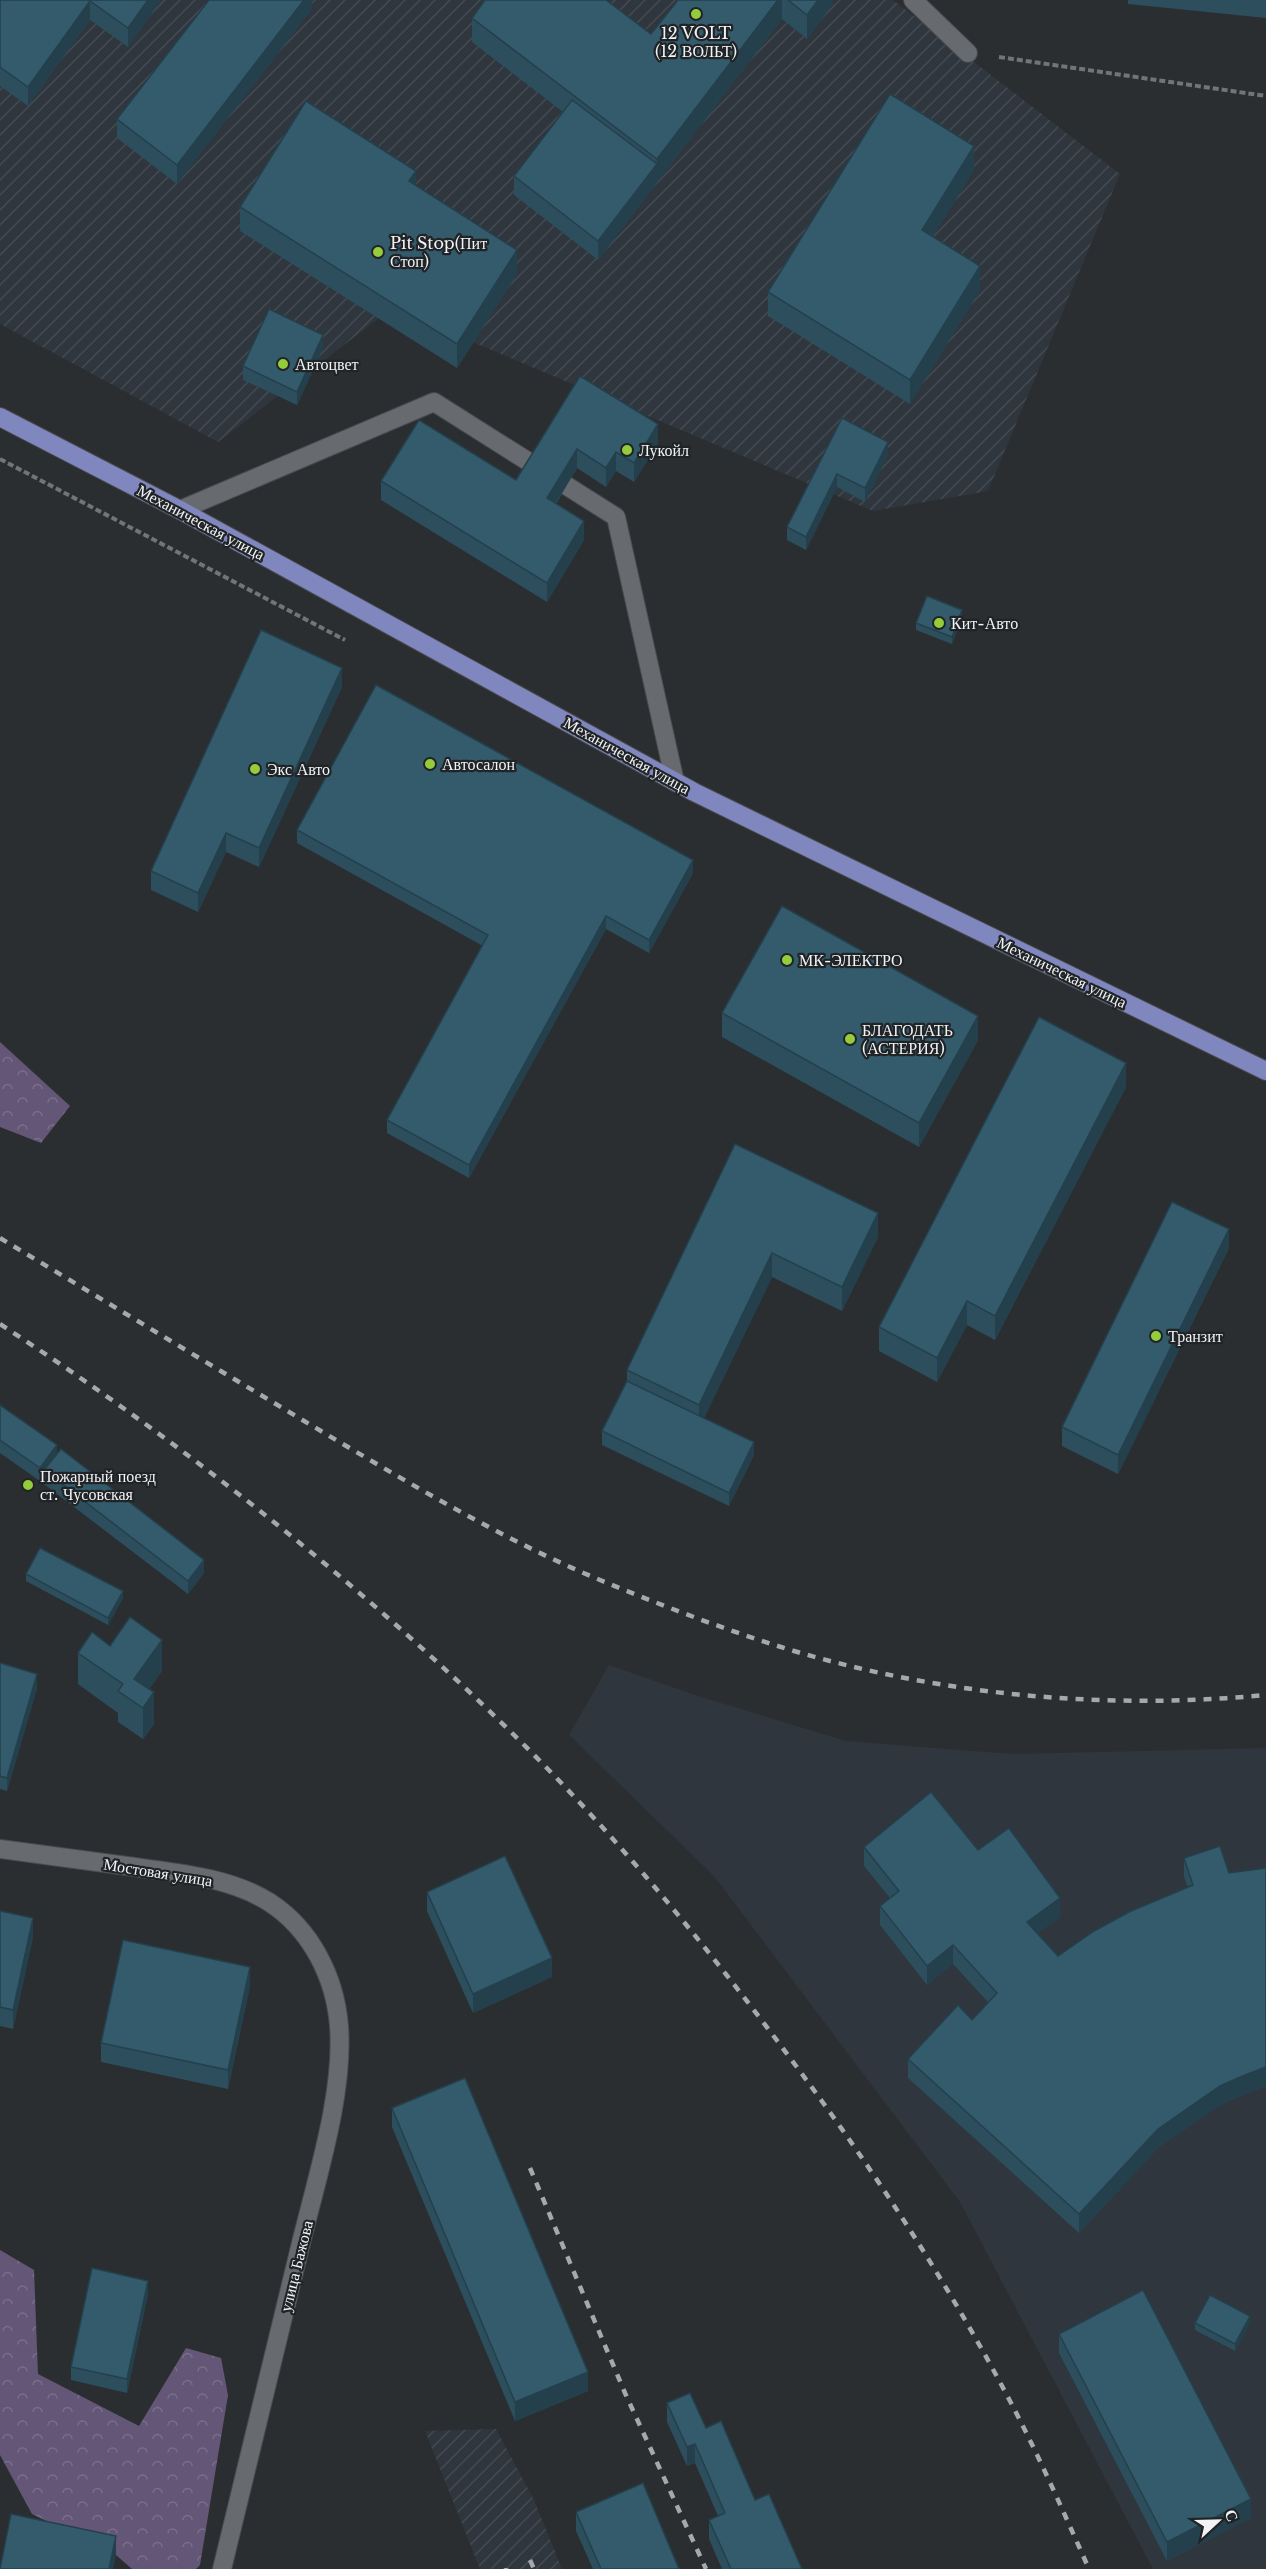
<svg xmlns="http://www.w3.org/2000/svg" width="1266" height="2569" font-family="'Libre Baskerville',serif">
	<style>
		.built { fill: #2f363e }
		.industrial { fill: url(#industrial-furrows) }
		.forest { fill: url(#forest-crowns) }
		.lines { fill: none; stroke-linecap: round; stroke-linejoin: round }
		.minor-casing { stroke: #494b4e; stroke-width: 20 }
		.major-casing { stroke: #494b4e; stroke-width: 20 }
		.path { stroke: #727578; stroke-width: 4; stroke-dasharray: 6 3; stroke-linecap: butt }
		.minor { stroke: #676a6e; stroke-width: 18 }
		.major { stroke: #8087be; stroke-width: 18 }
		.rail { stroke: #a6a8ab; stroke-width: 4.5; stroke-dasharray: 8 8; stroke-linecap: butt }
		.wall { fill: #2c4e5d }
		.shaded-wall { fill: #24404c }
		.building { fill: #335b6c; stroke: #24404c; stroke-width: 1.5 }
		.poi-dot { fill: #94cc3b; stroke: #212427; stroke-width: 2 }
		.labels { text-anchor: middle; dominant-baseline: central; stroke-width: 4.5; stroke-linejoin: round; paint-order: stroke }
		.poi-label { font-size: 16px; fill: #f1f3f5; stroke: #212427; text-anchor: start }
		.street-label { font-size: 16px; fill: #f1f3f5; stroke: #212427 }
	</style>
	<defs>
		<pattern id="industrial-furrows" width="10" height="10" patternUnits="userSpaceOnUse" patternTransform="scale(1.5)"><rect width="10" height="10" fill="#2f363e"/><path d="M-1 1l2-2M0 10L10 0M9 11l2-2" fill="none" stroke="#434a51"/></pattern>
		<pattern id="forest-crowns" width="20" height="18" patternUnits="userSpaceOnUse" patternTransform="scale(1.5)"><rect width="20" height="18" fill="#635676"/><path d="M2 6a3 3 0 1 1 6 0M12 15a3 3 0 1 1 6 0" fill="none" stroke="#7a6f8a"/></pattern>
	</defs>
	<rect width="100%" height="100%" fill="#2b2e31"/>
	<!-- built -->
	<path class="built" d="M609,1665L698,1696L846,1741L1012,1754L1266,1748V2569H1153L960,2202L714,1876L569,1735Z"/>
	<!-- industrial -->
	<g class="industrial">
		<path d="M0,0H893L1120,174L988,491L873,511L392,308L218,442L0,324Z"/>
		<path d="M496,2429L534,2500L562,2569H480L425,2431Z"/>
	</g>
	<!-- forest -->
	<g class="forest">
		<path d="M0,1042L70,1106L41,1143L0,1127Z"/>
		<path d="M0,2250L34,2270L38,2374L139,2426L186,2348L221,2358L228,2395L200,2565L196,2569H132L116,2555L32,2514L0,2455Z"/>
	</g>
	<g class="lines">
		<defs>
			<g id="minor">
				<path d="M913,0L968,53"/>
				<path d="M180,510L434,402L616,517L675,782"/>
				<path d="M0,1849C42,1855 85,1860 127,1866C175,1873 227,1876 269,1902C311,1929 335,1977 339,2026C344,2092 318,2174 302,2239C276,2349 249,2459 222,2569"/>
			</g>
			<path id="major" d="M0,417L180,510L694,792L1266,1071"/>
		</defs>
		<!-- minor casing -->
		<use href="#minor" class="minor-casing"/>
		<!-- major casing -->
		<use href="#major" class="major-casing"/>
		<!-- path -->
		<g class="path">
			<path d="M999,57L1266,96"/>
			<path d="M0,459L345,640"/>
		</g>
		<!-- minor -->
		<use href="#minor" class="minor"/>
		<!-- major -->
		<use href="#major" class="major"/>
		<!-- rail -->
		<g class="rail">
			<path d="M0,1238C108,1303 217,1369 326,1434C414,1486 504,1540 600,1580C663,1606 728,1631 794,1651C947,1696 1108,1710 1266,1695"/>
			<path d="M0,1324C184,1444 356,1580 513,1734C619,1838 714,1955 802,2074C879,2178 950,2287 1010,2401C1039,2456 1064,2513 1089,2569"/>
			<path d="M530,2168L625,2393L706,2569"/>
			<path d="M530,2560L534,2569"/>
			<path d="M506,2568V2569"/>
		</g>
	</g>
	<!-- wall -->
	<g class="wall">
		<path d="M0,0H161L128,47L90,20L28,106L0,86Z"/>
		<path d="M312,0V9L177,184L117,138V119Z"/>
		<path d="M678,0H833V4L807,39L782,19L598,260L514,195V176L563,112L472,42V18L651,34Z"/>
		<path d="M1128,0H1266V18L1128,4Z"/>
		<path d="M974,170L933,236L980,290L910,404L768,316V292Z"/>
		<path d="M240,207L517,274L457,368L240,231Z"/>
		<path d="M323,348L297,405L243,380V366Z"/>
		<path d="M580,376L658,443L634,482L616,471L606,487L577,468L556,504L584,540L547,602L381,500V481L516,480Z"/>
		<path d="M842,418L888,455L865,502L837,487L806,550L787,540V527Z"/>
		<path d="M962,616L952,644L916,630V623Z"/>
		<path d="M342,687L259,867L226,852L198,912L151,890V871Z"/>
		<path d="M297,830L693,873L649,953L606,929L469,1178L387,1133V1120L483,946L297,843Z"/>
		<path d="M722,1013L978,1040L919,1147L722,1037Z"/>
		<path d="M1126,1087L995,1340L967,1325L937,1382L879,1351V1327Z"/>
		<path d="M735,1144L878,1237L842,1311L772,1277L704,1418L754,1455L729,1506L602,1445V1431L627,1381V1370Z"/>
		<path d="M1229,1248L1118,1474L1062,1446V1427Z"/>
		<path d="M0,1405L57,1454L204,1573L188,1594L44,1484V1476L40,1481L0,1453Z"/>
		<path d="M26,1574L123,1598L108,1625L26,1581Z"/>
		<path d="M110,1646L162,1671L149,1689L154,1724L143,1739L118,1722V1713L78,1684V1653Z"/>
		<path d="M0,1663L37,1688L7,1791L0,1789Z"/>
		<path d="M864,1847L978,1850L1060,1917L1038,1933L1058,1956L1188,1888L1184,1877V1858L1229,1873L1266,1868V2086L1245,2094L1220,2105L1158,2148L1079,2233L908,2078V2059L972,2020L988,2002L953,1964L927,1985L880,1925V1906L890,1898L864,1866Z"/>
		<path d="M427,1892L552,1977L473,2013L427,1911Z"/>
		<path d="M0,1911L33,1937L13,2029L0,2026Z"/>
		<path d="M250,1986L228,2089L101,2062V2043Z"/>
		<path d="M392,2108L588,2391L515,2421L392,2127Z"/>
		<path d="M148,2294L127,2393L71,2380V2367Z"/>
		<path d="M1195,2323H1250L1235,2351L1195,2330Z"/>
		<path d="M1059,2334L1251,2518L1167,2561L1059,2353Z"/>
		<path d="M667,2403L706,2428L802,2569H722L709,2539V2520L718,2516L695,2463L687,2466L667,2422Z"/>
		<path d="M576,2512L679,2569H593L576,2531Z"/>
	</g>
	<!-- shaded-wall -->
	<g class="shaded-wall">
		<path d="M148,0H161L128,47V28Z"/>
		<path d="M304,0H312V9L177,184V165Z"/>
		<path d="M778,0H782V19L598,260V241L657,164V159Z"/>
		<path d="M818,0H833V4L807,39V15Z"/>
		<path d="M90,1V20L28,106V87Z"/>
		<path d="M974,146V170L922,254V230Z"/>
		<path d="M416,171V195L409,181Z"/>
		<path d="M517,250V274L457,368V344Z"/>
		<path d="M980,266V290L910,404V380Z"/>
		<path d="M323,335V348L297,405V392Z"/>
		<path d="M658,424V443L634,482V463Z"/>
		<path d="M888,442V455L865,502V488Z"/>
		<path d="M577,449V468L547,517V498Z"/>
		<path d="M616,452V471L606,487V468Z"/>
		<path d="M837,474V487L806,550V537Z"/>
		<path d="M584,521V540L547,602V583Z"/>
		<path d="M962,610V616L952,644V637Z"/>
		<path d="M342,668V687L259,867V848Z"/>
		<path d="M226,833V852L198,912V893Z"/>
		<path d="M693,860V873L649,953V940Z"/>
		<path d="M606,916V929L469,1178V1165Z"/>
		<path d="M978,1016V1040L919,1147V1123Z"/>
		<path d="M1126,1063V1087L995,1340V1316Z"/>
		<path d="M878,1213V1237L842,1311V1287Z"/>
		<path d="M1229,1229V1248L1118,1474V1455Z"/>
		<path d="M772,1253V1277L699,1429V1405Z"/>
		<path d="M967,1301V1325L937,1382V1358Z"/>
		<path d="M754,1442V1455L729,1506V1493Z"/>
		<path d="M57,1445V1458L44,1470V1476L40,1481V1468Z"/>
		<path d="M204,1560V1573L188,1594V1581Z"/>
		<path d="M123,1591V1598L108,1625V1618Z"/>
		<path d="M162,1640V1671L138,1705L134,1679Z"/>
		<path d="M37,1674V1688L7,1791V1778Z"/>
		<path d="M154,1692V1724L143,1739V1708Z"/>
		<path d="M1060,1898V1917L1027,1941V1922Z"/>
		<path d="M33,1918V1937L13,2029V2010Z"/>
		<path d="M953,1945V1964L927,1985V1966Z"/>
		<path d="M552,1958V1977L473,2013V1994Z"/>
		<path d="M250,1967V1986L228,2089V2070Z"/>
		<path d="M1266,2067V2086L1245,2094L1220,2105L1158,2148L1079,2233V2214L1158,2129L1220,2086L1245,2075Z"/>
		<path d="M148,2281V2294L127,2393V2379Z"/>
		<path d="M1250,2316V2323L1235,2351V2344Z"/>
		<path d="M588,2372V2391L515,2421V2402Z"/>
		<path d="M695,2444V2463L687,2466V2447Z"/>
		<path d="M1251,2499V2518L1167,2561V2542Z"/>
		<path d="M116,2536V2555L113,2569H109Z"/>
	</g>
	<!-- building -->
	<g class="building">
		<path d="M0,0H148L128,28L90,1L28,87L0,67Z"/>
		<path d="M209,0H304L177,165L117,119Z"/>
		<path d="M485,0H606L651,34L678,0H778L657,159L472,18Z"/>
		<path d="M788,0H818L807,15Z"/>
		<path d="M890,94L974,146L922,230L980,266L910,380L768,292Z"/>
		<path d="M572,100L657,164L598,241L514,176Z"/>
		<path d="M306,101L416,171L409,181L517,250L457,344L240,207Z"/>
		<path d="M269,309L323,335L297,392L243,366Z"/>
		<path d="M580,376L658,424L634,463L616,452L606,468L577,449L547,498L584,521L547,583L381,481L419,420L516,480Z"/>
		<path d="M842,418L888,442L865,488L837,474L806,537L787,527Z"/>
		<path d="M927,596L962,610L952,637L916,623Z"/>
		<path d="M261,630L342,668L259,848L226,833L198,893L151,871Z"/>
		<path d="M376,685L693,860L649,940L606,916L469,1165L387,1120L488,935L297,830Z"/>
		<path d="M782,906L978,1016L919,1123L722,1013Z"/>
		<path d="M1039,1017L1126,1063L995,1316L967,1301L937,1358L879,1327Z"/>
		<path d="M735,1144L878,1213L842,1287L772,1253L699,1405L627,1370Z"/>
		<path d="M1172,1202L1229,1229L1118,1455L1062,1427Z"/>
		<path d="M627,1381L754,1442L729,1493L602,1431Z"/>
		<path d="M0,1405L57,1445L40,1468L0,1440Z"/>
		<path d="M61,1449L204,1560L188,1581L44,1470Z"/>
		<path d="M40,1548L123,1591L108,1618L26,1574Z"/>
		<path d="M130,1617L162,1640L134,1679L154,1692L143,1708L118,1691L123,1684L78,1653L92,1632L110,1646Z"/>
		<path d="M0,1663L37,1674L7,1778L0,1776Z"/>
		<path d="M931,1792L978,1850L1009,1828L1060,1898L1027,1922L1058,1956L1094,1931L1131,1911L1193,1885L1184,1858L1220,1846L1229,1873L1266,1868V2067L1245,2075L1220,2086L1158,2129L1079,2214L908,2059L958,2005L972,2020L997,1993L953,1945L927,1966L880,1906L899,1891L864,1847Z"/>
		<path d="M505,1856L552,1958L473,1994L427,1892Z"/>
		<path d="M0,1911L33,1918L13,2010L0,2007Z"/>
		<path d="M123,1940L250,1967L228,2070L101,2043Z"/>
		<path d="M465,2078L588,2372L515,2402L392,2108Z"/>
		<path d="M92,2268L148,2281L127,2379L71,2367Z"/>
		<path d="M1143,2290L1251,2499L1167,2542L1059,2334Z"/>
		<path d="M1210,2295L1250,2316L1235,2344L1195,2323Z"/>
		<path d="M690,2393L706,2428L721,2421L755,2500L769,2494L802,2569H731L709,2520L725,2513L695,2444L687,2447L667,2403Z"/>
		<path d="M643,2483L679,2569H601L576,2512Z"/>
		<path d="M11,2514L116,2536L109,2569H0Z"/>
	</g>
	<!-- markers -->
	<g class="poi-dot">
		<circle cx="696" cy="14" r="6"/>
		<circle cx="378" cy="252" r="6"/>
		<circle cx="283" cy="364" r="6"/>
		<circle cx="627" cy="450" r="6"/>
		<circle cx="939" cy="623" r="6"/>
		<circle cx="430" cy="764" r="6"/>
		<circle cx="255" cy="769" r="6"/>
		<circle cx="787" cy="960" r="6"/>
		<circle cx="850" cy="1039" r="6"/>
		<circle cx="1156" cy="1336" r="6"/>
		<circle cx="28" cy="1485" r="6"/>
	</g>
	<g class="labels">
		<!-- poi labels -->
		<g class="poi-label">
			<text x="696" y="33" text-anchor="middle">12 VOLT<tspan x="696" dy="18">(12 ВОЛЬТ)</tspan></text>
			<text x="390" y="243">Pit Stop(Пит<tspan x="390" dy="18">Стоп)</tspan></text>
			<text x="295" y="364">Автоцвет</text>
			<text x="639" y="450">Лукойл</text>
			<text x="951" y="623">Кит-Авто</text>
			<text x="442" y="764">Автосалон</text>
			<text x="267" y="769">Экс Авто</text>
			<text x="799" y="960">МК-ЭЛЕКТРО</text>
			<text x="862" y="1030">БЛАГОДАТЬ<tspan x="862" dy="18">(АСТЕРИЯ)</tspan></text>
			<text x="1168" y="1336">Транзит</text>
			<text x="40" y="1476">Пожарный поезд<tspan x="40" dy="18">ст. Чусовская</tspan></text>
		</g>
		<!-- street labels -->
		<g class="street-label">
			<text transform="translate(201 522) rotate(28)">Механическая улица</text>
			<text transform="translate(627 755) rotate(29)">Механическая улица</text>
			<text transform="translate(1062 972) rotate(26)">Механическая улица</text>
			<text transform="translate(158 1872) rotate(9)">Мостовая улица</text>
			<text transform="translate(296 2266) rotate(-76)">улица Бажова</text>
		</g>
	</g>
	<!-- north arrow -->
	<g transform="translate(1218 2521) rotate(68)" stroke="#212427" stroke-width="4.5" paint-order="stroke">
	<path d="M0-4.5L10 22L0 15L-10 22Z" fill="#f1f3f5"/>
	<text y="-9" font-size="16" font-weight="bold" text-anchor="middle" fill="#f1f3f5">С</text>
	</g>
</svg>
